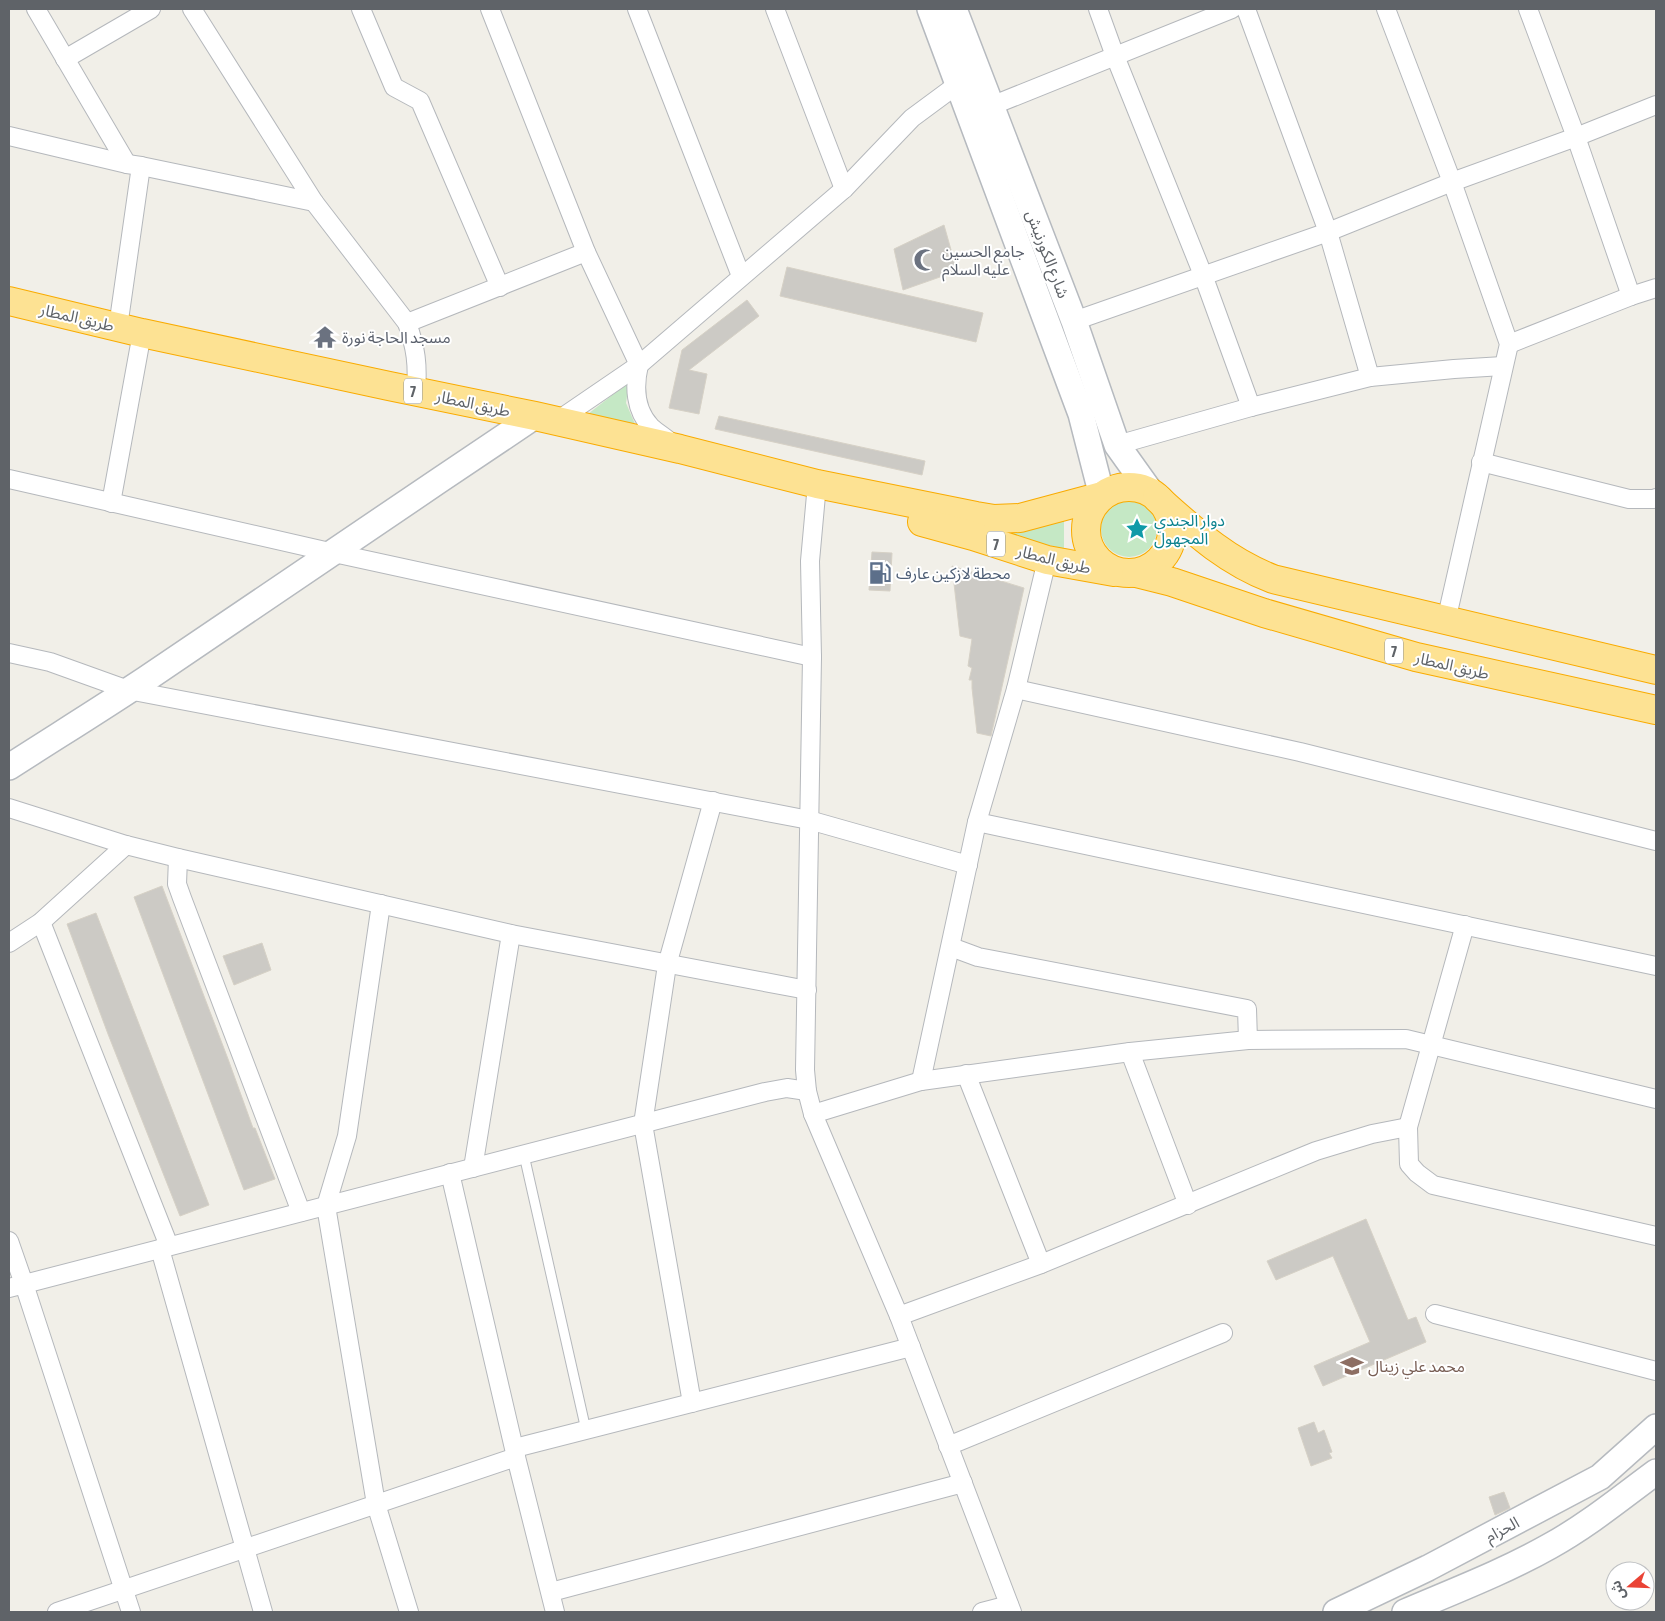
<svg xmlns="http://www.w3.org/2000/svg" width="1665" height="1621" font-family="'Asap Condensed','Noto Sans Arabic',sans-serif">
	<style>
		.green { fill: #c5e8c5 }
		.building { fill: #cccac5; stroke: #d6d1c6 }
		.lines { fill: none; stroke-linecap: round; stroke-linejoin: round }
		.lane-casing { stroke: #b5b8bc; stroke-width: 11 }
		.street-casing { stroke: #b5b8bc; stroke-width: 20 }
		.secondary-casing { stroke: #b6babf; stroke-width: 28 }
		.highway-casing { stroke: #f9ab00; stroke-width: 30 }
		.lane { stroke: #fff; stroke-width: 9 }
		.street { stroke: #fff; stroke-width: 18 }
		.secondary { stroke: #fff; stroke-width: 25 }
		.highway { stroke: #fde293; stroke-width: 28 }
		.labels { text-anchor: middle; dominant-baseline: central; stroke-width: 4; stroke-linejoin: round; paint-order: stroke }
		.shield { fill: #fff; stroke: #8f9295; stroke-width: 1 }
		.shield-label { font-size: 15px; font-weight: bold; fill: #5f6368 }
		.worship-label { font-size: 16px; fill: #5b616d; stroke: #fff; text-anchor: start }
		.street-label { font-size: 16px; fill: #5f6368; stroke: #fff }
		.culture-label { font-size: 16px; fill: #0d838f; stroke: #fff; text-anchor: start }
		.service-label { font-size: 16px; fill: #4e5e75; stroke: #fff; text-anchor: start }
		.education-label { font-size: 16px; fill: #785e54; stroke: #fff; text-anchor: start }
	</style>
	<rect width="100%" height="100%" fill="#f1efe8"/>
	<!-- green -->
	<g class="green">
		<path d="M629,382L626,403L635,424L588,414Z"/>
		<circle cx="1129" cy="529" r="28"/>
		<path d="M1064,520V549L996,532H1024Z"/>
	</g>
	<!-- building -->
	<g class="building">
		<path d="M944,225L957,271L903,290L894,249Z"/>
		<path d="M787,267L983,313L976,342L780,296Z"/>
		<path d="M747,300L759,316L689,370L707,374L699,414L669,408L682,350Z"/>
		<path d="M719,416L925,461L922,475L715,429Z"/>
		<path d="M872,552L892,553L890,591L869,590Z"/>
		<path d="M952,566L1024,588L991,736L977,733L972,688V680H969L972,668L968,666L972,639L960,636Z"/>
		<path d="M162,886L228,1059L253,1128H255L275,1179L244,1190L134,897Z"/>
		<path d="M96,913L209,1205L180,1216L108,1034L67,924Z"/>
		<path d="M262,943L271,970L234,985L223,956Z"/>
		<path d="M1366,1219L1408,1320L1416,1317L1426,1342L1323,1386L1314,1366L1370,1342L1333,1256L1276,1280L1267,1261Z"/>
		<path d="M1314,1422L1318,1433L1324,1430L1332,1452L1329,1453L1332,1458L1311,1466L1298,1428Z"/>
		<path d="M1504,1492L1510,1508L1495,1515L1489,1497Z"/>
	</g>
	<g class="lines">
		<defs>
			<path id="lane" d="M524,1155L586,1430"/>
			<g id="street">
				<path d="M36,9L127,164"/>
				<path d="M192,9L314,202L407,323C416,348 418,365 416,391"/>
				<path d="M361,9L394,87L420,101L500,287"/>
				<path d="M490,9L586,252L639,365C634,386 635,410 651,427C658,433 666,438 673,444"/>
				<path d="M637,9L741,276"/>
				<path d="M775,9L844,189"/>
				<path d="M1098,9L1115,56L1203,275L1251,407"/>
				<path d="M1246,9L1328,232L1370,377"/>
				<path d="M1386,9L1452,182L1509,344L1446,621"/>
				<path d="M1528,9L1576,137L1631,296"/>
				<path d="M65,59L151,9"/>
				<path d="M991,106L1232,9"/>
				<path d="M9,136L127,164L141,166L314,202"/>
				<path d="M1074,321L1328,232L1452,182L1576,137L1656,105"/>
				<path d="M407,323L586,252"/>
				<path d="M118,327L141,166"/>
				<path d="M1509,344L1631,296L1656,288"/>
				<path d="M557,421L639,365L844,189L912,118L958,84"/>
				<path d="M1117,445L1251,407L1370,377L1454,369L1503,366"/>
				<path d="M1481,462L1629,499H1654L1656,498"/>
				<path d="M9,479L334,553L812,657"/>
				<path d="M817,484L810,561L812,657L805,1070L807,1091L813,1114L899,1316L1012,1612"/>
				<path d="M111,503L142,333"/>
				<path d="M9,653L50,662L128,690L809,820L968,865"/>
				<path d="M1016,689L1300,752L1656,841"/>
				<path d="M9,808L126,845L178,858L511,934L807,990"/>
				<path d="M977,822L1656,966"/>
				<path d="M178,858L177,884L182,898L301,1212"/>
				<path d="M381,904L347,1136L326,1206L376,1504L409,1612"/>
				<path d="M41,922L169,1246"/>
				<path d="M1465,925L1408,1127L1409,1164L1417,1173L1433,1185L1656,1236"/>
				<path d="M9,943L41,922L126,845"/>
				<path d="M951,947L978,957L1247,1009L1248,1040"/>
				<path d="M1130,1052L1188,1205"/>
				<path d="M966,1074L1041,1264"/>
				<path d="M921,1081L977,822L1016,689L1047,560"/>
				<path d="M813,1114L921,1081L1130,1052L1248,1040L1406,1039L1656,1099"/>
				<path d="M473,1168L511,934"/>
				<path d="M450,1173L516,1457L555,1612"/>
				<path d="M9,1241L24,1284L131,1612"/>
				<path d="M160,1249L263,1612"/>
				<path d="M9,1288L765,1092L787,1088L807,1091"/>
				<path d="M1435,1314L1656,1371"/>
				<path d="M899,1316L1041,1264L1316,1151L1372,1134L1408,1127"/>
				<path d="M692,1403L643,1124L667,965L713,801"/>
				<path d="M948,1446L1223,1333"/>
				<path d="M515,1448L911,1347"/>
				<path d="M551,1592L963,1483"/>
				<path d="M57,1612L516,1457"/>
				<path d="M982,1612L1009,1605"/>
			</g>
			<g id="secondary">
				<path d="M930,9L1081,414L1102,496"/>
				<path d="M954,9L1074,321L1117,445L1152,494"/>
				<path d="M9,767C54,738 101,709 146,679C276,591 405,503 535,416"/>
				<path d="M1336,1612L1428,1568L1600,1477L1656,1427"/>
				<path d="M1405,1612C1454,1591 1504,1572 1550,1546C1588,1525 1622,1497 1656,1472"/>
			</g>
			<g id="highway">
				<path d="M9,301L142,333L389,386L535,416L680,449L817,484L976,516L994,519L1020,518L1102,496"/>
				<circle cx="1129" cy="530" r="43"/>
				<path d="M1157,498C1194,531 1226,561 1273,579L1656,670"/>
				<path d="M922,522L973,536L1047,560L1114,572"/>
				<path d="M1136,573L1172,582L1264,613L1416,657L1656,710"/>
			</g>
		</defs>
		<!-- lane casing -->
		<use href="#lane" class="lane-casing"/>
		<!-- street casing -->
		<use href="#street" class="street-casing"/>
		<!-- secondary casing -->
		<use href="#secondary" class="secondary-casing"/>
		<!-- highway casing -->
		<use href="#highway" class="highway-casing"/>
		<!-- lane -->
		<use href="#lane" class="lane"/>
		<!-- street -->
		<use href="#street" class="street"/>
		<!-- secondary -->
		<use href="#secondary" class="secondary"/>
		<!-- highway -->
		<use href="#highway" class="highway"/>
	</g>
	<!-- icons -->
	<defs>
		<symbol id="mosque-bare" viewBox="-9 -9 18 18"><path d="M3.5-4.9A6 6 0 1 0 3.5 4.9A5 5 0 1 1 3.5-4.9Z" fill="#6b7280" stroke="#fff" stroke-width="2.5" paint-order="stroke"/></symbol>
		<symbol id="temple-bare" viewBox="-9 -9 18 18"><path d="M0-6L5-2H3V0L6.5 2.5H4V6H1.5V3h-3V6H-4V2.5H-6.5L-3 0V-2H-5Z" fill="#6b7280" stroke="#fff" stroke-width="2.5" paint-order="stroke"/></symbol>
		<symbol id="sight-bare" viewBox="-9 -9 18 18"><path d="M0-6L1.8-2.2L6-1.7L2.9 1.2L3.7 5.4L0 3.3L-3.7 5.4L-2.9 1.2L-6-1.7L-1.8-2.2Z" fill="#0f9aa8" stroke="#fff" stroke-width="2.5" paint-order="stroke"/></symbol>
		<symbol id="fuel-bare" viewBox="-9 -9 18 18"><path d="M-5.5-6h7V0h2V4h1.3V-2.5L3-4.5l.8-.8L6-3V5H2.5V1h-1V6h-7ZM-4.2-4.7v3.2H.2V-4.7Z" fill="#5c6f8a" stroke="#fff" stroke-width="2.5" paint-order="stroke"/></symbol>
		<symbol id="school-bare" viewBox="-9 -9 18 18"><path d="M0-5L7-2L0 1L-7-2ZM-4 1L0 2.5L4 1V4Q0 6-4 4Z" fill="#8d6e63" stroke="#fff" stroke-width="2.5" paint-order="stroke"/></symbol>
	</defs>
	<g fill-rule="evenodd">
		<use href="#mosque-bare" x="909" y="244" width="32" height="32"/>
		<use href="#temple-bare" x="309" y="321" width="32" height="32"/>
		<use href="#sight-bare" x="1121" y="513" width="32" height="32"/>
		<use href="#fuel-bare" x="864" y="557" width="32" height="32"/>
		<use href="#school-bare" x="1336" y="1350" width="32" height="32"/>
	</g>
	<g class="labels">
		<!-- shield labels -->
		<g class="shield">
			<rect x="404" y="378.5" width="18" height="25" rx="4"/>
			<rect x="987" y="531.5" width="18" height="25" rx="4"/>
			<rect x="1385" y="638.5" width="18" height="25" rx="4"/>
		</g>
		<g class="shield-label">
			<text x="413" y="391">7</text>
			<text x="996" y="544">7</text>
			<text x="1394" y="651">7</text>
		</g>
		<!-- worship labels -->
		<g class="worship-label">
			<text x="942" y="251">جامع الحسين<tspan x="942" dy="18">عليه السلام</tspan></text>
			<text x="342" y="337">مسجد الحاجة نورة</text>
		</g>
		<!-- street labels -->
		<g class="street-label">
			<text transform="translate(1048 254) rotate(69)">شارع الكورنيش</text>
			<text transform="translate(77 317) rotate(13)">طريق المطار</text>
			<text transform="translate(473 403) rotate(12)">طريق المطار</text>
			<text transform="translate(1054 559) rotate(14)">طريق المطار</text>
			<text transform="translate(1452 665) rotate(13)">طريق المطار</text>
			<text transform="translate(1502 1529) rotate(-28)">الحزام</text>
		</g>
		<!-- culture labels -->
		<g class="culture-label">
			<text x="1154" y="520">دوار الجندي<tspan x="1154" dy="18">المجهول</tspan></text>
		</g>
		<!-- service labels -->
		<g class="service-label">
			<text x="896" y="573">محطة لازكين عارف</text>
		</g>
		<!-- education labels -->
		<g class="education-label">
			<text x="1368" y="1366">محمد علي زينال</text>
		</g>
	</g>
	<!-- border -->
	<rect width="1665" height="1621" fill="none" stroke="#5f6368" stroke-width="20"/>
	<!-- north arrow -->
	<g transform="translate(1630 1586) rotate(251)"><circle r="24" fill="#ffffff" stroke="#bfc1c3"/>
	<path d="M0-4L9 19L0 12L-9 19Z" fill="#ea4335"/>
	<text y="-8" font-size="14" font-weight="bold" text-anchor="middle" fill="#5f6368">ش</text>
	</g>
</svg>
